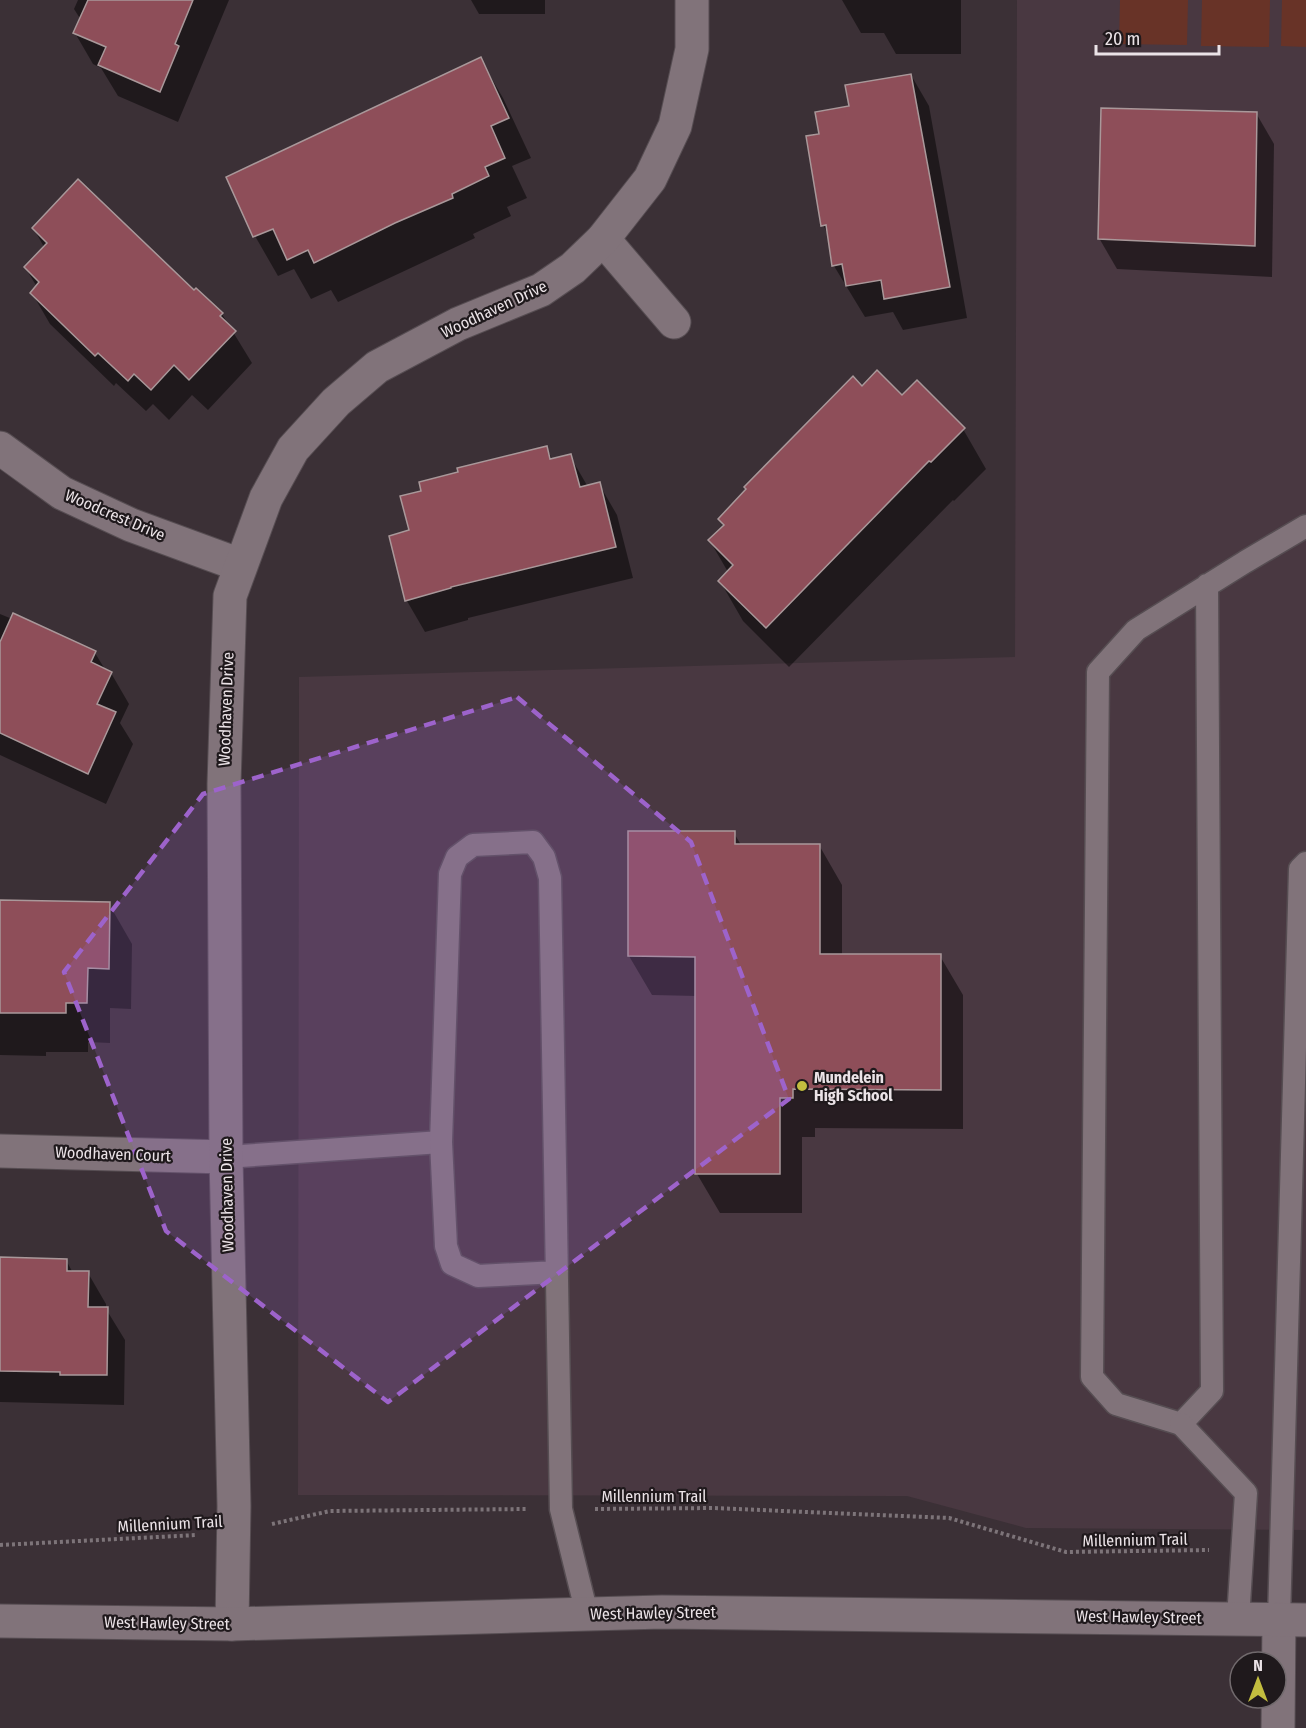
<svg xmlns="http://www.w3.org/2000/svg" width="1306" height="1728" font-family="'Fira Sans Condensed',sans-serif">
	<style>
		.built { fill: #493841 }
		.green { fill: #683327 }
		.shadow { fill: #0007 }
		.building { fill: #8e4e59; stroke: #a9989a; stroke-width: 1.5 }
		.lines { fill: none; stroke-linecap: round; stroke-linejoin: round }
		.service-casing { stroke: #564d52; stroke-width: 25 }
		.minor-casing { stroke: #564d52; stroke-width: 35 }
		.tertiary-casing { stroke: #564d52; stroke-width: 35 }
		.path { stroke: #7d7479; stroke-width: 4; stroke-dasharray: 3 3; stroke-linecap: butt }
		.service { stroke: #81737a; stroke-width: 22 }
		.minor { stroke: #81737a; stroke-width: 33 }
		.tertiary { stroke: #81737a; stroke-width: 33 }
		.marked { fill: #9d63cb; fill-opacity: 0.2; stroke: #9d63cb; stroke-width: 4.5; stroke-dasharray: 12 8; stroke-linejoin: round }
		.poi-dot { fill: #c2bd3f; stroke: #1f191c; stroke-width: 2 }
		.labels { text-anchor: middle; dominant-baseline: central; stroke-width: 4.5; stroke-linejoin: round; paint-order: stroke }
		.street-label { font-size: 16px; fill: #ebe3e7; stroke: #1f191c }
		.poi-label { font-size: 16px; font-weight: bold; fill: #ebe3e7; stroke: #1f191c; text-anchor: start }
	</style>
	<rect width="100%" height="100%" fill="#3b3036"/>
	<!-- built -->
	<path class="built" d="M1017,0H1306V1530L1026,1528L907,1496L298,1495L299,677L1015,657Z"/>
	<!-- green -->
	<g class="green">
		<path d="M1120,0H1188L1187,45L1119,44Z"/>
		<path d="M1202,0H1270L1269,47L1201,46Z"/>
		<path d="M1282,0H1306V47L1281,46Z"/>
	</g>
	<!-- shadow -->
	<g class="shadow">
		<path d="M78,0H229L178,122L118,96L101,68L93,64L75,33L81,20L74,9Z"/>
		<path d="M471,0H545V14H479Z"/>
		<path d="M842,0H961V54H896L884,33H861Z"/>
		<path d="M480,59L503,98L531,158L512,166L527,198L507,207L511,216L473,234L475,238L338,302L331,290L311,299L294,269L278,276L255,236L228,177Z"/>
		<path d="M911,75L929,106L967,318L903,330L893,312L865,317L834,266L829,236L823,225L820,135L851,107Z"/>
		<path d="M1256,113L1274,144L1272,277L1117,269L1099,238Z"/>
		<path d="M34,229L194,292L222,314L252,363L208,410L192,395L169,420L153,404L146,411L116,383L114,386L50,324L32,293L37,287L25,267L44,247Z"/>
		<path d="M862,388L902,397L963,429L986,469L954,501L953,500L789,667L743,621L720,581L728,572L710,541L724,527L719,519Z"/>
		<path d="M546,448L553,460L570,456L588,487L599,484L617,515L633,578L468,618V620L425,632L407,601L411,531L423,492Z"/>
		<path d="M0,614L95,653L106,671L111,673L129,704L120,723L133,744L106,804L0,755Z"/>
		<path d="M734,833L741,845H819L842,885V956H940L963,995V1129L815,1128V1137H802V1213H720L697,1174V996L652,995L629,956Z"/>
		<path d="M0,902L109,904L132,944L131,1009L110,1008V1043L88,1042V1052H46V1056L0,1055Z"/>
		<path d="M0,1259L66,1260L73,1273H88L106,1304V1309L125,1340L124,1405L0,1402Z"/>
	</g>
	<!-- building -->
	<g class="building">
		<path d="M88,0H193L175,44L179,46L160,92L98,65L106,47L73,33Z"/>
		<path d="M481,57L509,118L491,126L505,158L485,167L489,176L452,194L453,198L395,223L314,263L308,250L287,260L273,229L253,237L226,177Z"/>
		<path d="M911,74L950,287L884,299L881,280L846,286L842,264L832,266L826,225L821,226L806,136L819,134L815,112L849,106L845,85Z"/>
		<path d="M1101,108L1257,112L1255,246L1098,239Z"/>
		<path d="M78,179L194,290L196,288L223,313L220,316L236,331L189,380L174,365L151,390L134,374L128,381L98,353L95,356L30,293L39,282L24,267L47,243L32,228Z"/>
		<path d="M877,370L902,395L917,380L965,428L931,462L929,461L766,628L718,581L733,565L708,540L724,525L718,519L746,489L744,487L853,376L862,386Z"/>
		<path d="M547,446L550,459L571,454L580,487L600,482L616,547L451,587V588L405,601L389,536L409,530L400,496L421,491L419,482L458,472L457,468Z"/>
		<path d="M13,613L96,651L91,662L112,672L97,704L116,712L88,774L0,733V642Z"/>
		<path d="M628,831H735V844H820V954H941V1090L793,1089V1098H780V1174H695V957L628,956Z"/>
		<path d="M0,900L110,902L109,969L88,968L87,1003H66V1013H0Z"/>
		<path d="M0,1257L67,1259V1271H89L88,1307H108L107,1375H60V1372L0,1371Z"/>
	</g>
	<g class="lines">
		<defs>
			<g id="service">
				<path d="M1207,585L1212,1391L1181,1424L1116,1404L1092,1377L1098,672L1136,630L1245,562L1306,526"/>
				<path d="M226,1157L441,1142"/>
				<path d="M557,1272L478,1276L452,1264L446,1246L441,1142L450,874L457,857L473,845L533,842L544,857L550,878L561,1509L587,1614"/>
				<path d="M1181,1424L1246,1493L1238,1619"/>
				<path d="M1279,1619L1300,869L1306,863"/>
			</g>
			<g id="minor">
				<path d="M603,239L674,322"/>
				<path d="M0,448L62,493L131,525L240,565"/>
				<path d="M0,1151L226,1157"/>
				<path d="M232,1624L234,1506L226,1157L224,784L230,596L266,498L293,449L336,402L377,367L458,324L541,290L573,268L603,239L650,179L675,126L692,49V0"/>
				<path d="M1278,1728L1279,1619"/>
			</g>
			<path id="tertiary" d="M0,1621L232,1624L662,1612L1306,1620"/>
		</defs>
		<!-- service casing -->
		<use href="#service" class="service-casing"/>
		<!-- minor casing -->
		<use href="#minor" class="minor-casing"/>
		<!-- tertiary casing -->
		<use href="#tertiary" class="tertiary-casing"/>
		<!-- path -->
		<g class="path">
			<path d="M595,1509L713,1508L949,1518L1066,1552L1209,1550"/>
			<path d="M272,1524L330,1511L527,1509"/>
			<path d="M0,1545L197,1535"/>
		</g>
		<!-- service -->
		<use href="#service" class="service"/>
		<!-- minor -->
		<use href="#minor" class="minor"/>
		<!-- tertiary -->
		<use href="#tertiary" class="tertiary"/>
	</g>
	<!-- marked area -->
	<path class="marked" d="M517,697L691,842L789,1099L388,1402L166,1231L64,972L203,794Z"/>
	<!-- markers -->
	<circle class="poi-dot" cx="802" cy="1086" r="6"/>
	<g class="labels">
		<!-- street labels -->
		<g class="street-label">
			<text transform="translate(494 309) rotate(-25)">Woodhaven Drive</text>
			<text transform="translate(115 515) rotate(23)">Woodcrest Drive</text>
			<text transform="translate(226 709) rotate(-88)">Woodhaven Drive</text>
			<text transform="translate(113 1154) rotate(2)">Woodhaven Court</text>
			<text transform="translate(227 1195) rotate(-91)">Woodhaven Drive</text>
			<text x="654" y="1496">Millennium Trail</text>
			<text transform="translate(170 1524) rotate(-3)">Millennium Trail</text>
			<text transform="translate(1135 1540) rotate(-1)">Millennium Trail</text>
			<text transform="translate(653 1613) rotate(-1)">West Hawley Street</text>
			<text transform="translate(1139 1617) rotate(1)">West Hawley Street</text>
			<text transform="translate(167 1623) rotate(1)">West Hawley Street</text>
		</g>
		<!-- poi labels -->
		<g class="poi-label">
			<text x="814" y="1077">Mundelein<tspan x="814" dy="18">High School</tspan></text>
		</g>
	</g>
	<!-- north arrow -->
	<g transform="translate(1258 1680)"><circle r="28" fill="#1f191c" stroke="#716a6d" stroke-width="1.5"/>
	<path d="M0-4.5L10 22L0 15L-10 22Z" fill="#c2bd3f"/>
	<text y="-9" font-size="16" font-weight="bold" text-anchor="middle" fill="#ebe3e7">N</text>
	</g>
	<!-- scale -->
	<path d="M1096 45v9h123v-9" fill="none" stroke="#ebe3e7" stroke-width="3"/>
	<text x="1105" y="45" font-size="18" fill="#ebe3e7" stroke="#1f191c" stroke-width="4.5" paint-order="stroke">20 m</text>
</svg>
